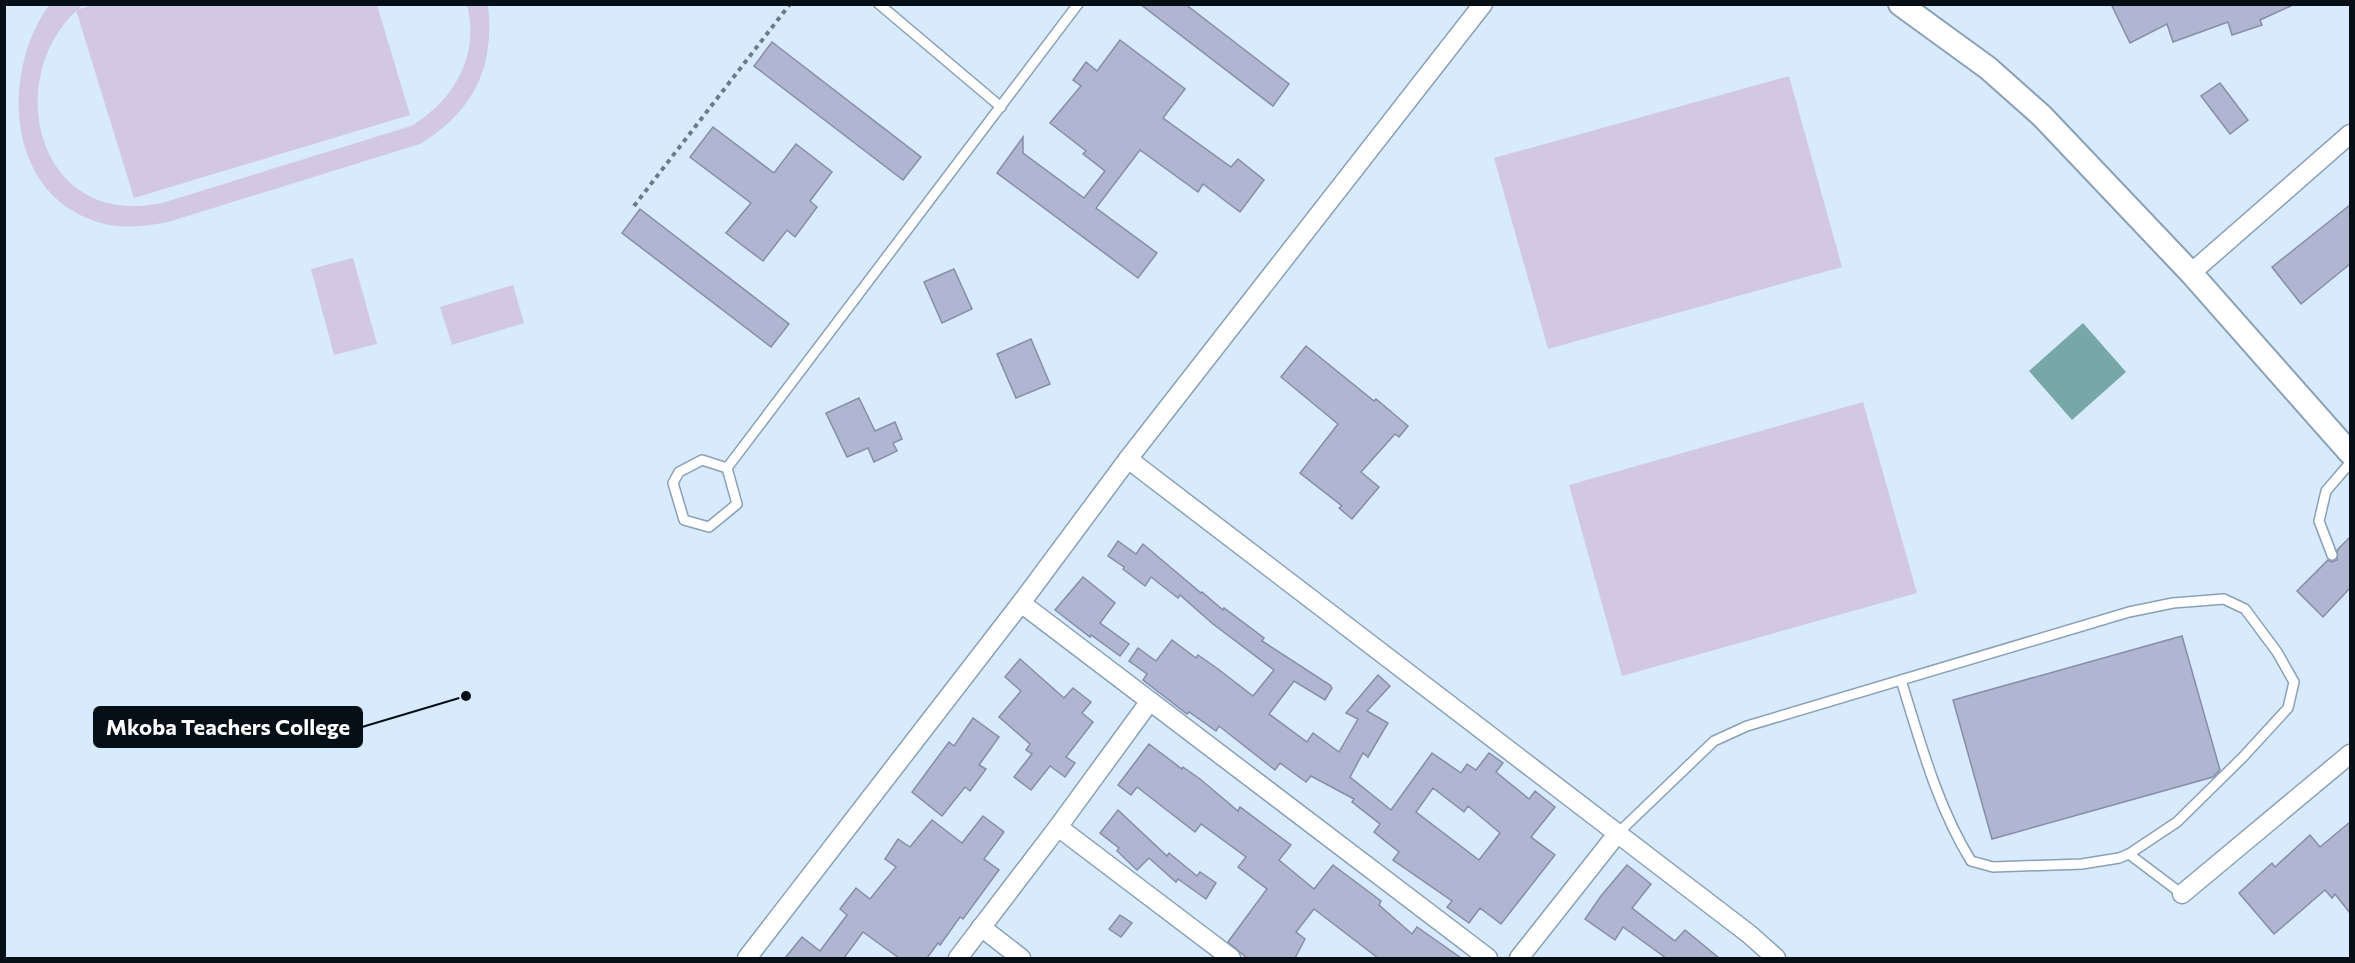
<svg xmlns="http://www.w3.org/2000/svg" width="2355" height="963" font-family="Commissioner,sans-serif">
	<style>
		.green { fill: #d3c8e4 }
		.water { fill: #77a7a7 }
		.building { fill: #b0b5d2; stroke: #878da8; stroke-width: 1.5; fill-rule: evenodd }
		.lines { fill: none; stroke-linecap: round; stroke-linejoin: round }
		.service-casing { stroke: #8aa0b6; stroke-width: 12 }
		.minor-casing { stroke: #8aa0b6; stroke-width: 21 }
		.tertiary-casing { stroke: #8aa0b6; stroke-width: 26 }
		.path { stroke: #6d7a87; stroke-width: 4; stroke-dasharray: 4.5 4.5; stroke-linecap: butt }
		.service { stroke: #fff; stroke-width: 9 }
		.minor { stroke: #fff; stroke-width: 18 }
		.tertiary { stroke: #fff; stroke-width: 22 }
		.leader { fill: none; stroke: #070f16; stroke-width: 2 }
		.callout-dot { fill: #070f16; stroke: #d8eafd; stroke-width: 2 }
		.callout { fill: #070f16; stroke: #070f16; stroke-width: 2 }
		.callout-label { font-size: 22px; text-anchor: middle; font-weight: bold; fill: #fff }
	</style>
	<rect width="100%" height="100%" fill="#d8eafd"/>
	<!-- green -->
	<g class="green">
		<path d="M96,4L377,5L410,115L134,198L76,10Z"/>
		<path d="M49,5H83C0,72 34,230 162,203L411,126C454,101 480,55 467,5H488C495,67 474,111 420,144L168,222C147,226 126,229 105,224C5,200 0,73 49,5Z"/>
		<path d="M1789,76L1842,267L1548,349L1494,158Z"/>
		<path d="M353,258L377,344L334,355L311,269Z"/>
		<path d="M513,285L524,323L452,345L440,307Z"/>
		<path d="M1863,402L1917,593L1622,676L1569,485Z"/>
	</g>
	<!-- water -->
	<path class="water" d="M2083,323L2126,372L2072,420L2029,371Z"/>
	<!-- building -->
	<g class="building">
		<path d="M1140,4H1185L1289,84L1273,106Z"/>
		<path d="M2111,4H2295L2260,20L2262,25L2232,35L2228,22L2173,42L2167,24L2130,43Z"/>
		<path d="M1120,40L1185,89L1163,118L1231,167L1238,159L1264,180L1240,212L1203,184L1198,192L1140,150L1096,208L1157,253L1138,278L997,173L1023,137V153L1084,198L1105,171L1083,154L1086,151L1050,123L1081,86L1073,80L1086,62L1097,71Z"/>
		<path d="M772,42L921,157L903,180L754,66Z"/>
		<path d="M2220,83L2248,120L2230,134L2201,96Z"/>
		<path d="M713,127L774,173L796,144L832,172L810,201L817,207L795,237L787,230L763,261L726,233L751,203L690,157Z"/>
		<path d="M2350,205V264L2301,304L2272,267Z"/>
		<path d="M640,209L789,324L771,347L622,233Z"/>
		<path d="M954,269L972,309L942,323L924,282Z"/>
		<path d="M1031,339L1050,384L1016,398L997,354Z"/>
		<path d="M1306,346L1374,401L1376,399L1408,426L1399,437L1395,434L1361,472L1379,487L1352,519L1339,508L1342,506L1300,473L1338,424L1281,377Z"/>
		<path d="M859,398L875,431L895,422L902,439L893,443L897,451L874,462L868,448L847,457L826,413Z"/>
		<path d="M2350,537V588L2323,617L2297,591L2328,560L2332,562L2337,560V550Z"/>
		<path d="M1118,541L1136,554L1143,544L1201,593L1202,592L1223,610L1224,608L1264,638L1262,641L1330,685L1332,688L1325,700L1294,681L1269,714L1307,742L1313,733L1339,752L1358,719L1346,713L1378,675L1390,686L1367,711L1388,723L1368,757L1363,753L1350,777L1391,810L1432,753L1461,773L1467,764L1476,770L1489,753L1503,763L1496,772L1529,799L1535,791L1555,807L1531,837L1555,855L1501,924L1480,908L1469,923L1447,907L1452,901L1393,860L1399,852L1374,832L1380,824L1352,802L1354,799L1311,776L1306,782L1280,763L1275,770L1219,726L1216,731L1189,712L1187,714L1143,680L1147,674L1129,661L1138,648L1156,661L1172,640L1196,658L1198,655L1218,669L1253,696L1274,670L1213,624L1180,595L1178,598L1151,577L1145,586L1123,569L1124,567L1108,556ZM1433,788L1464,812L1468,806L1500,833L1479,860L1416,812Z"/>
		<path d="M1083,577L1115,603L1100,623L1129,644L1120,656L1091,635L1090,637L1055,610Z"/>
		<path d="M2182,636L2220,770L2213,777L1992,839L1953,700Z"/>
		<path d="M1020,659L1064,698L1073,688L1091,702L1082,713L1093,722L1066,757L1075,763L1065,777L1050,766L1031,790L1014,777L1032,754L1026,750L1030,744L999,717L1021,691L1005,677Z"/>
		<path d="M973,718L999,737L979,765L986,769L970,791L965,787L942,816L912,792L949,742L954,746Z"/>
		<path d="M1149,744L1182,769L1183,767L1200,779L1238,811L1240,807L1291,845L1279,860L1314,889L1333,865L1381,901L1379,905L1412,934L1417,927L1461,958H1378L1314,909L1296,932L1305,939L1295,958H1247L1228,942L1267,889L1238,867L1246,857L1201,824L1195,832L1137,787L1131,795L1118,785Z"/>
		<path d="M1118,810L1167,856L1169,853L1197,876L1200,872L1216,883L1206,899L1178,879L1176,882L1149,858L1137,870L1117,851L1119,848L1100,833Z"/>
		<path d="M983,816L1004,832L984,859L999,870L963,919L960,917L940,945L938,943L927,958H899L863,932L844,958H785L802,937L820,951L847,915L840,909L856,888L870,899L896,867L885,859L898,839L910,847L932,820L962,843Z"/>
		<path d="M2350,822V913L2335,894L2332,898L2325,890L2274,934L2239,893L2272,863L2275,867L2310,835L2320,847Z"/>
		<path d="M1627,865L1651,884L1632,908L1675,941L1685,930L1719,958H1666L1623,927L1615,940L1585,919L1601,896Z"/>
		<path d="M1120,915L1132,923L1121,937L1109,929Z"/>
	</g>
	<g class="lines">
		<defs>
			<g id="service">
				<path d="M879,4L1001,107"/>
				<path d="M702,460L727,468L737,504L709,527L684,520L673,483L679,472Z"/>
				<path d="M727,468L1078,4"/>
				<path d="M2332,555L2319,521L2326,491L2350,463"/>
				<path d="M1901,680C1920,741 1937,806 1971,861L1993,867L2082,864L2119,858L2129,854L2182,894"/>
				<path d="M1617,834L1714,741L1747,726L2129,612L2173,603L2224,599L2245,609L2277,652L2294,682L2288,708L2243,757L2177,822L2129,854"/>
			</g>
			<g id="minor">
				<path d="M2191,273L2350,134"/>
				<path d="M1128,459L1749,934L1776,958"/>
				<path d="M1021,603L1488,958"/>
				<path d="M1058,827L1231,958"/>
				<path d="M2182,894L2350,754"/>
				<path d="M981,927L1021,958"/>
				<path d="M747,958L1021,603L1128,459L1483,4"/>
				<path d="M958,958L1058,827L1150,701"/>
				<path d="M1519,958L1617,834"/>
			</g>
			<path id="tertiary" d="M1900,4L1988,68L2042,116L2191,273L2350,453"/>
		</defs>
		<!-- service casing -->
		<use href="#service" class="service-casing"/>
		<!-- minor casing -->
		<use href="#minor" class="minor-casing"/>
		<!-- tertiary casing -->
		<use href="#tertiary" class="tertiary-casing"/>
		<!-- path -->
		<path class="path" d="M634,206L790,4"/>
		<!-- service -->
		<use href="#service" class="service"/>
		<!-- minor -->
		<use href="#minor" class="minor"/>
		<!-- tertiary -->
		<use href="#tertiary" class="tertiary"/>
	</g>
	<!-- callouts -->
	<path class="leader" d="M466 696L362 727"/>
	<circle class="callout-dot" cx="466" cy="696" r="6"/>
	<rect class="callout" x="94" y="707" width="268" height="40" rx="6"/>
	<g class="callout-label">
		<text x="228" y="735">Mkoba Teachers College</text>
	</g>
	<!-- border -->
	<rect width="2355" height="963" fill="none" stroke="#070f16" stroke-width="12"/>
</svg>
